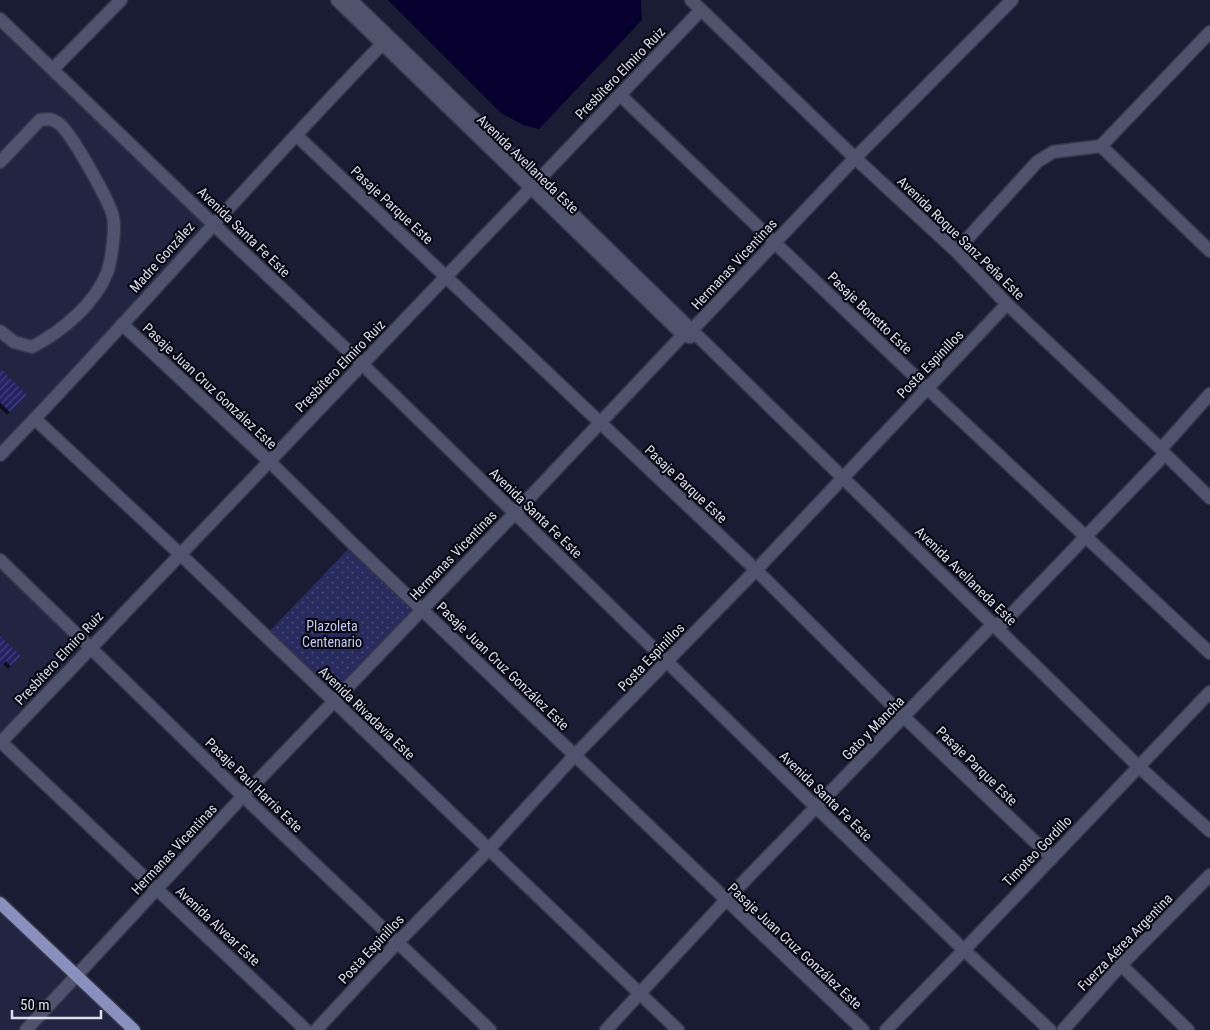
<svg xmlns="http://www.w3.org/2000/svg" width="1210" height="1030" font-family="'Roboto Condensed',sans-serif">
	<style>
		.built { fill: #222541 }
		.green { fill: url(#green-dots) }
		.water { fill: #07002e }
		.building { fill: url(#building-hatch); filter: url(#shadow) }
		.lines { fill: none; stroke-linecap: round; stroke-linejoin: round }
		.minor-casing { stroke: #353649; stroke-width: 15 }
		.major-casing { stroke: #353649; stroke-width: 15 }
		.minor { stroke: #4f536d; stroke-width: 12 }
		.major { stroke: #8990bd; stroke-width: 12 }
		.labels { text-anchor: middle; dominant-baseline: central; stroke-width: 4.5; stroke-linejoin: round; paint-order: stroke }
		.street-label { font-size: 14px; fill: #dcdeee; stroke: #070811 }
		.park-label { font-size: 14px; fill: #c4caf3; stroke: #070811 }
	</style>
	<defs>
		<pattern id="green-dots" width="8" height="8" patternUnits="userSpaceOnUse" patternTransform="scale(1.25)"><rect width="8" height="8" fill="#282b5d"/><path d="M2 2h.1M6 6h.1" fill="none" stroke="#474975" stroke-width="1.8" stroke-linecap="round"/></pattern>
		<pattern id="building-hatch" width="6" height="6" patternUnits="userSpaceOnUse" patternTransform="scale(1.25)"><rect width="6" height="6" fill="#232263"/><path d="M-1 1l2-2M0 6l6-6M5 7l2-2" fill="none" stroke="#42427a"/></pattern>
		<filter id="shadow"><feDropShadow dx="-3" dy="3" stdDeviation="0" flood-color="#0009"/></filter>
	</defs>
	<rect width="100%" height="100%" fill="#1a1c33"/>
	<!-- built -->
	<g class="built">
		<path d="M0,19L213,224L0,455Z"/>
		<path d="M0,560L90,647L0,741Z"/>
		<path d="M0,903L134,1030H0Z"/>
	</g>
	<!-- green -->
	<path class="green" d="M353,544L422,609L333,701L265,636Z"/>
	<!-- water -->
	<path class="water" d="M388,0H641L642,20L539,129L523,125L501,113Z"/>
	<!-- building -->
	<g class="building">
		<path d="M0,368L27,395L10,412L0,402Z"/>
		<path d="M0,636L21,656L11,666L6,661L0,667Z"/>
	</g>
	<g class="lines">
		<defs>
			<g id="minor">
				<path d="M337,0L683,335L690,337"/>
				<path d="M351,0L538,180L1139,767L1210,831"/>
				<path d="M691,0L855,158L956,251L1007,304L1161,449L1165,454L1210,498"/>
				<path d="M0,19L213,224L362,364L817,808L964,950L1050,1030"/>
				<path d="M53,69L121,0"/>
				<path d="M620,95L927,388L1210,653"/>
				<path d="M296,135L756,570L904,717L1052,858"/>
				<path d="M1101,146L1210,251"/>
				<path d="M0,162L40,120C47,119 51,118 58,123C70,130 110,202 113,217C116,229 111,262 107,273C94,305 62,331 32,347L14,342L0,331"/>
				<path d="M956,251L1037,162L1053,152L1101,146L1210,32"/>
				<path d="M122,324L269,461L353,544L863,1030"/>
				<path d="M35,419L180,554L678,1030"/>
				<path d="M1161,449L1210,394"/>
				<path d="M0,455C133,318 256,173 389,37"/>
				<path d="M0,560L243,796L490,1030"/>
				<path d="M0,741L306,1030"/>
				<path d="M0,743L701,10"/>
				<path d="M1121,965L1188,1030"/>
				<path d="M26,1030L243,796L514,514L683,335L691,331L855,158L1012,0"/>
				<path d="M316,1030L397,943L489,849L575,755L756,570L1007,304"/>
				<path d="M606,1030L726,900L993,624H1002L1165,454"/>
				<path d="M886,1030L964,950L1210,692"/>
				<path d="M1063,1030L1121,965L1210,875"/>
			</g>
			<path id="major" d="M0,903L134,1030"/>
		</defs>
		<!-- minor casing -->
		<use href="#minor" class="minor-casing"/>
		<!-- major casing -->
		<use href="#major" class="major-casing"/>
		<!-- minor -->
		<use href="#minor" class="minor"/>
		<!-- major -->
		<use href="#major" class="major"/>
	</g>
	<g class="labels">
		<!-- street labels -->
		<g class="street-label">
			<text transform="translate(620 73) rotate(-46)">Presbítero Elmiro Ruiz</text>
			<text transform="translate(528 164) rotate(44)">Avenida Avellaneda Este</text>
			<text transform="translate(392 205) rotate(43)">Pasaje Parque Este</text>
			<text transform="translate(244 232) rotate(44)">Avenida Santa Fe Este</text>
			<text transform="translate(961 238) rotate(44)">Avenida Roque Sanz Peña Este</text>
			<text transform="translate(162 257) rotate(-48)">Madre González</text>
			<text transform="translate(734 264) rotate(-47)">Hermanas Vicentinas</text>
			<text transform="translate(870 313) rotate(44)">Pasaje Bonetto Este</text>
			<text transform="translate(930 364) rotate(-46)">Posta Espinillos</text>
			<text transform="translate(340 366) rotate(-46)">Presbítero Elmiro Ruiz</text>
			<text transform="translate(210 386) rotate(43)">Pasaje Juan Cruz González Este</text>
			<text transform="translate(686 484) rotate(43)">Pasaje Parque Este</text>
			<text transform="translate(536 513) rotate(44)">Avenida Santa Fe Este</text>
			<text transform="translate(453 555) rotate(-46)">Hermanas Vicentinas</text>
			<text transform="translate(966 576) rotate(44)">Avenida Avellaneda Este</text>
			<text transform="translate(651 657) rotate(-46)">Posta Espinillos</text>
			<text transform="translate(59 658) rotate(-47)">Presbítero Elmiro Ruiz</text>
			<text transform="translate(503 666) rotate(44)">Pasaje Juan Cruz González Este</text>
			<text transform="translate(367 713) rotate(44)">Avenida Rivadavia Este</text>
			<text transform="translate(873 728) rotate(-46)">Gato y Mancha</text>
			<text transform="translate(977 766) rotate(44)">Pasaje Parque Este</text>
			<text transform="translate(254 785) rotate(44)">Pasaje Paul Harris Este</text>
			<text transform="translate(826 796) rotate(44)">Avenida Santa Fe Este</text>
			<text transform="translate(174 849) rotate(-47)">Hermanas Vicentinas</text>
			<text transform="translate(1037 851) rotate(-46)">Timoteo Gordillo</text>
			<text transform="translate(218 926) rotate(43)">Avenida Alvear Este</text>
			<text transform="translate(1125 942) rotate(-46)">Fuerza Aérea Argentina</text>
			<text transform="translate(795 946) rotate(43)">Pasaje Juan Cruz González Este</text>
			<text transform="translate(371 949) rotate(-47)">Posta Espinillos</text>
		</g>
		<!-- park labels -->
		<g class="park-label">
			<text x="332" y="626">Plazoleta<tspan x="332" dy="16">Centenario</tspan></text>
		</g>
	</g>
	<!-- scale -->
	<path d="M12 1010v8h89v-8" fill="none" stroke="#dcdeee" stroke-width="2.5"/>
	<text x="20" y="1010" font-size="15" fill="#dcdeee" stroke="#070811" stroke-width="4" paint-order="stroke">50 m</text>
</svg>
